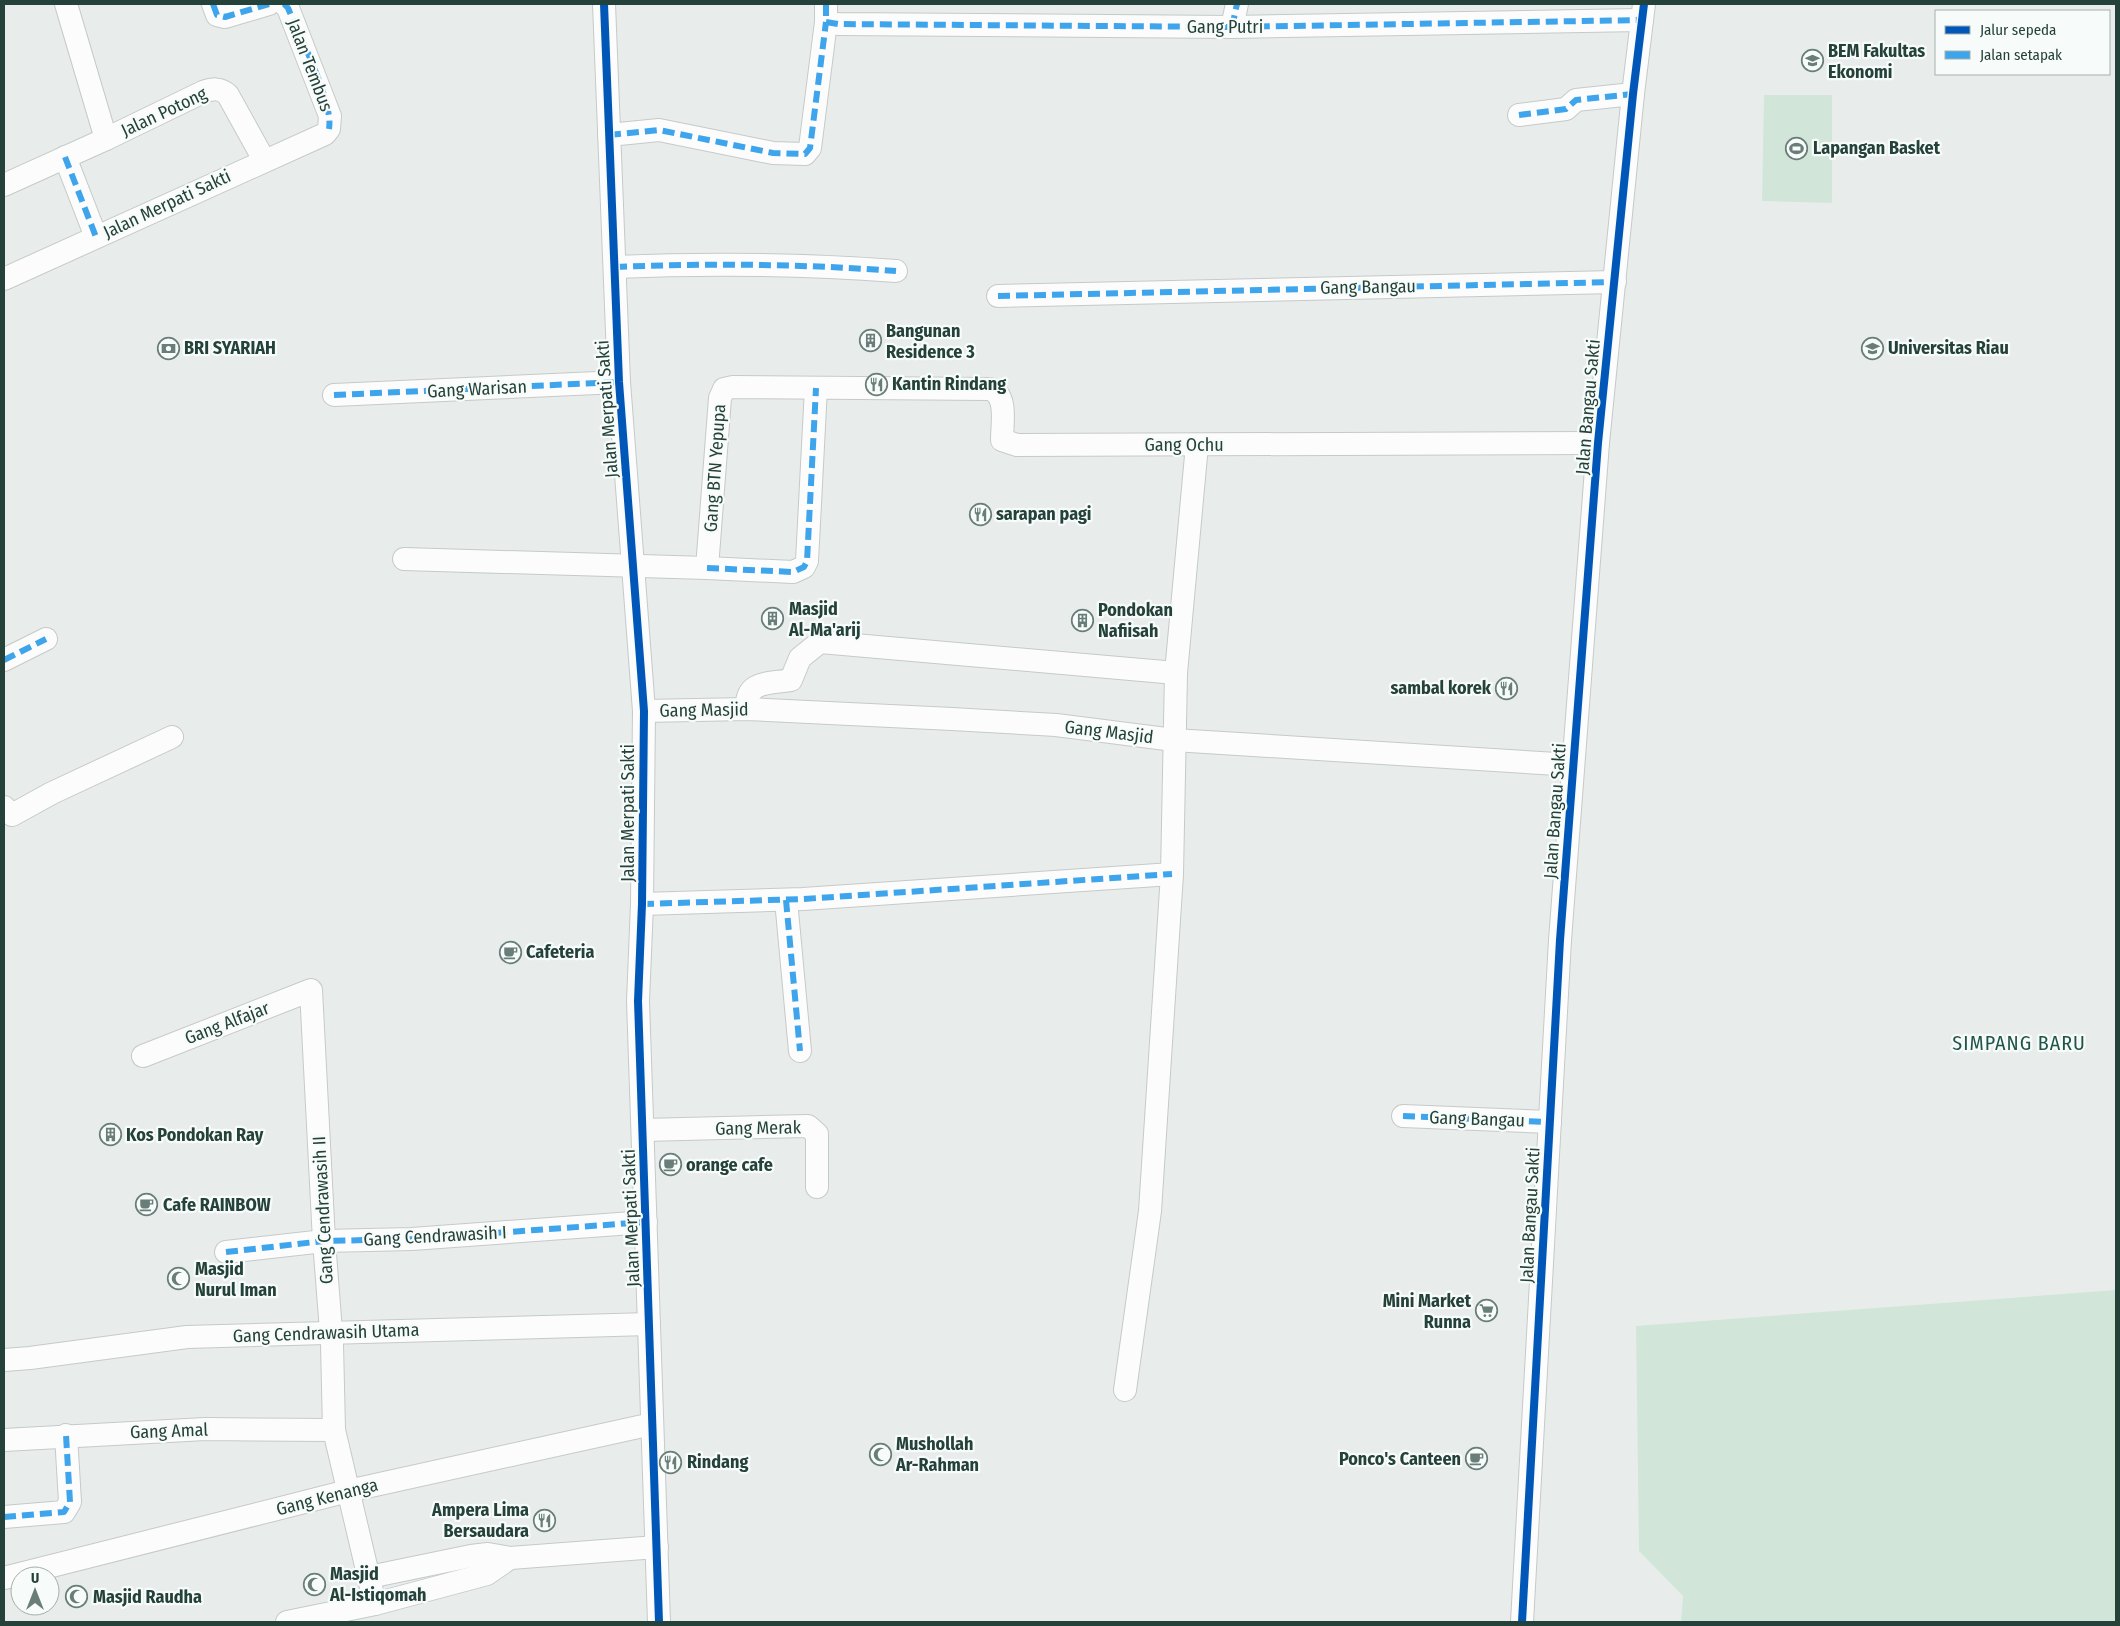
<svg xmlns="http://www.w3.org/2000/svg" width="2120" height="1626" font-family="'Fira Sans Condensed',sans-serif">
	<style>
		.green { fill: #d1e6d8 }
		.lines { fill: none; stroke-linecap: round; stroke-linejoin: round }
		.minor-casing { stroke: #c5cac8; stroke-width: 24 }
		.minor { stroke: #fcfcfc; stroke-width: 22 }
		.quiet { stroke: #3ea4ec; stroke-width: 6; stroke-dasharray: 12 6; stroke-linecap: butt }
		.cycleway-casing { stroke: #f7fbf9; stroke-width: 11 }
		.cycleway { stroke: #0057b8; stroke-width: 8 }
		.labels { text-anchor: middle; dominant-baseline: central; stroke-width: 4.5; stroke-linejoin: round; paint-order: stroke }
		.street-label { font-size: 18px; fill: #24423a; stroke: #f7fbf9 }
		.poi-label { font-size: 18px; font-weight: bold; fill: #24423a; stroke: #f7fbf9; text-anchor: start }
		.quarter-label { font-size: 20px; letter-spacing: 1px; fill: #1f5548; stroke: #f7fbf9 }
	</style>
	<rect width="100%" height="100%" fill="#e8edeb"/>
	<!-- green -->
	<g class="green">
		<path d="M1764,95H1832V203L1762,201Z"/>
		<path d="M2116,1290V1622H1681L1683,1596L1639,1551L1636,1326Z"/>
	</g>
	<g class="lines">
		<defs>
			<g id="minor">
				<path d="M66,4L106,139L203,92C212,89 220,87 228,95L264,160"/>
				<path d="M213,4L217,15L225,17L269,4"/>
				<path d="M604,4L619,382L644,711L642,904L638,1001L659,1622"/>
				<path d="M826,4V22L838,24L1232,27L1642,20"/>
				<path d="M1232,27L1237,4"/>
				<path d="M1519,115L1566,109L1576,100L1633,94"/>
				<path d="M609,135L659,130L773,153L805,154L810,148L826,22"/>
				<path d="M65,157L96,237"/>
				<path d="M4,185L106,139"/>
				<path d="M615,267C709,263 801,264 896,271"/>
				<path d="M4,279L325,134L329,129L330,116L288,8L284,4"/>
				<path d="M998,296L1615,282"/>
				<path d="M334,395L619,382"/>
				<path d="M404,559L707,568L720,398L724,389L733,387L990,389C1008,395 1002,423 1002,440L1017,445L1598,443"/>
				<path d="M707,568L793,572L804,567L807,561L816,388"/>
				<path d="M4,660L46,639"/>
				<path d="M747,709C745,680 769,684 791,680L800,658L820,642L1176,673"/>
				<path d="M644,711L747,709L952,719L1056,725L1174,740L1573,765"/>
				<path d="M4,807L12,815L52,793L172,737"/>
				<path d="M786,900L800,1051"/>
				<path d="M642,904L803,899L1172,874"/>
				<path d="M143,1056L311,990L324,1241L332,1344L334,1430L375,1604"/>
				<path d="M1403,1116L1550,1122"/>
				<path d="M643,1130L808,1126L817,1134V1187"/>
				<path d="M226,1252L324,1241L412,1239L646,1222"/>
				<path d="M4,1360L30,1358L187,1337L649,1324"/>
				<path d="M1125,1390L1150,1211L1172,874L1176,673L1197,445"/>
				<path d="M4,1440L205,1429L334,1430"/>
				<path d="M4,1517L64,1512L70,1502L66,1435"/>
				<path d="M369,1577L471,1556L488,1554L510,1558L657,1547"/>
				<path d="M4,1578L348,1491L652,1424"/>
				<path d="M287,1622L375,1604L487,1574L510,1558"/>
				<path d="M1522,1622L1560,940L1598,443L1633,94L1644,4"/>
			</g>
		</defs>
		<!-- minor casing -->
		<use href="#minor" class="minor-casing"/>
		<!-- minor -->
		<use href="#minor" class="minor"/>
		<!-- quiet -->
		<g class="quiet">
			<path d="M213,4L217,15L225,17L269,4"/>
			<path d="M284,4L288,8C299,35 334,103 329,129"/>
			<path d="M826,4V22L838,24L1232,27L1642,20"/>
			<path d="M1232,27L1237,4"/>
			<path d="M1519,115L1566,109L1576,100L1633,94"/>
			<path d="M609,135L659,130L773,153L805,154L810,148L826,22"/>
			<path d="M65,157L96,237"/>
			<path d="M615,267C709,263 801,264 896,271"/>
			<path d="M998,296L1615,282"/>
			<path d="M334,395L619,382"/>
			<path d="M707,568L793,572L804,567L807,561L816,388"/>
			<path d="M4,660L46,639"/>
			<path d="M786,900L800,1051"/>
			<path d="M642,904L803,899L1172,874"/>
			<path d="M1403,1116L1550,1122"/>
			<path d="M226,1252L324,1241L412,1239L646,1222"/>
			<path d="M4,1517L64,1512L70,1502L66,1435"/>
		</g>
		<defs>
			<g id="cycleway">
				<path d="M604,4L619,382L644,711L642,904L638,1001L659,1622"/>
				<path d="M1522,1622L1560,940L1598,443L1633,94L1644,4"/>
			</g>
		</defs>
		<!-- cycleway casing -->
		<use href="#cycleway" class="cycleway-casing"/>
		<!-- cycleway -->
		<use href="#cycleway" class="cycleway"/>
	</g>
	<!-- icons -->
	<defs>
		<symbol id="university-ring" viewBox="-11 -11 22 22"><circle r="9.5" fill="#f7fbf9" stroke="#697e78" stroke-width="1.5"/><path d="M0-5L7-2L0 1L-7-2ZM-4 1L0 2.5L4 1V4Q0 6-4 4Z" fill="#697e78"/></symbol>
		<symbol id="stadium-ring" viewBox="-11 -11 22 22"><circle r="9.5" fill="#f7fbf9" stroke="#697e78" stroke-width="1.5"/><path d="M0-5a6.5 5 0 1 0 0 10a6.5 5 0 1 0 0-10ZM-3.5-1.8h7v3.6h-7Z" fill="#697e78"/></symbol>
		<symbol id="building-ring" viewBox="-11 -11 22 22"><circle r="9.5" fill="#f7fbf9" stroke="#697e78" stroke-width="1.5"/><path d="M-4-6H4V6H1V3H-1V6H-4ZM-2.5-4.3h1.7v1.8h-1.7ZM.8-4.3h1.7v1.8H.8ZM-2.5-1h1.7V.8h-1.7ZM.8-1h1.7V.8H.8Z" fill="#697e78"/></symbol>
		<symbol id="bank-ring" viewBox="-11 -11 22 22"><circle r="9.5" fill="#f7fbf9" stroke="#697e78" stroke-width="1.5"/><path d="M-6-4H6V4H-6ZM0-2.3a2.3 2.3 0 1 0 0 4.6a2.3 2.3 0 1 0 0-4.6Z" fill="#697e78"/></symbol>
		<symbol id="restaurant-ring" viewBox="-11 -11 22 22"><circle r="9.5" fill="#f7fbf9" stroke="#697e78" stroke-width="1.5"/><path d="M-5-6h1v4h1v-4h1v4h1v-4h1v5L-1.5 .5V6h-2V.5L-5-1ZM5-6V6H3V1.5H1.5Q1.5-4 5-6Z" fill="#697e78"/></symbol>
		<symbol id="cafe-ring" viewBox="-11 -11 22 22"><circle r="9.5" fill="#f7fbf9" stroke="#697e78" stroke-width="1.5"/><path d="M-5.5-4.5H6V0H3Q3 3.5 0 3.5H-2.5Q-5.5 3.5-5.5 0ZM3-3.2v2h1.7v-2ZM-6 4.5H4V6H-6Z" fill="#697e78"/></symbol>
		<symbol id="mosque-ring" viewBox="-11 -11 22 22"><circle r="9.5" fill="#f7fbf9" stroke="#697e78" stroke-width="1.5"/><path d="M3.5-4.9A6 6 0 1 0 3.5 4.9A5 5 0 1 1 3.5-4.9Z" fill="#697e78"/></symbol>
		<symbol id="supermarket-ring" viewBox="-11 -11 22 22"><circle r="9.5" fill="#f7fbf9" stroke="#697e78" stroke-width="1.5"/><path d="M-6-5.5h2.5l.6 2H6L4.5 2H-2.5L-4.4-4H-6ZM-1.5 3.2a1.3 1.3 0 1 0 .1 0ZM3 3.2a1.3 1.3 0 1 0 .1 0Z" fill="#697e78"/></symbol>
	</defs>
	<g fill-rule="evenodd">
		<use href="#university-ring" x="1800" y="48" width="25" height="25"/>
		<use href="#stadium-ring" x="1784" y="136" width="25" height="25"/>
		<use href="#building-ring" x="858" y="328" width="25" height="25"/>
		<use href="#bank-ring" x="156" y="336" width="25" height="25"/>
		<use href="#university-ring" x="1860" y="336" width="25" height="25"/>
		<use href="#restaurant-ring" x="864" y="372" width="25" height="25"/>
		<use href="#restaurant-ring" x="968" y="502" width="25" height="25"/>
		<use href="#building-ring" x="760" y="606" width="25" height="25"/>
		<use href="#building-ring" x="1070" y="608" width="25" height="25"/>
		<use href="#restaurant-ring" x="1494" y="676" width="25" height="25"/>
		<use href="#cafe-ring" x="498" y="940" width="25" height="25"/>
		<use href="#building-ring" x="98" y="1122" width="25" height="25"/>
		<use href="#cafe-ring" x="658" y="1152" width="25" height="25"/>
		<use href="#cafe-ring" x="134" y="1192" width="25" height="25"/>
		<use href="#mosque-ring" x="166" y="1266" width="25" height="25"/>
		<use href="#supermarket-ring" x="1474" y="1298" width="25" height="25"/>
		<use href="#mosque-ring" x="868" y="1442" width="25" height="25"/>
		<use href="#cafe-ring" x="1464" y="1446" width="25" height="25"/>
		<use href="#restaurant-ring" x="658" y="1450" width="25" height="25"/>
		<use href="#restaurant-ring" x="532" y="1508" width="25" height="25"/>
		<use href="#mosque-ring" x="302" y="1572" width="25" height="25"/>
		<use href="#mosque-ring" x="64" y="1584" width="25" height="25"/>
	</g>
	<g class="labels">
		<!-- street labels -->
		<g class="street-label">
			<text x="1225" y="27">Gang Putri</text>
			<text transform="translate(310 65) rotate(69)">Jalan Tembus</text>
			<text transform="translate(164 112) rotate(-25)">Jalan Potong</text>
			<text transform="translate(167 204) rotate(-25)">Jalan Merpati Sakti</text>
			<text transform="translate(1368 287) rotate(-1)">Gang Bangau</text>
			<text transform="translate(477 389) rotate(-3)">Gang Warisan</text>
			<text transform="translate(1588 407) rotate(-85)">Jalan Bangau Sakti</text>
			<text transform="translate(607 409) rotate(-94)">Jalan Merpati Sakti</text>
			<text x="1184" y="445">Gang Ochu</text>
			<text transform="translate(715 468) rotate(-86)">Gang BTN Yepupa</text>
			<text transform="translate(704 710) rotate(-1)">Gang Masjid</text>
			<text transform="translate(1109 732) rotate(7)">Gang Masjid</text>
			<text transform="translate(1555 811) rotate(-86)">Jalan Bangau Sakti</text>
			<text transform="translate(628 813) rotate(-90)">Jalan Merpati Sakti</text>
			<text transform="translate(227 1023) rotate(-21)">Gang Alfajar</text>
			<text transform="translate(1477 1119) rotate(2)">Gang Bangau</text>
			<text transform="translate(758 1128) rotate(-1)">Gang Merak</text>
			<text transform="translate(323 1210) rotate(-93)">Gang Cendrawasih II</text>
			<text transform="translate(1530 1215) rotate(-87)">Jalan Bangau Sakti</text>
			<text transform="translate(631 1218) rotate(-92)">Jalan Merpati Sakti</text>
			<text transform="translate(435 1236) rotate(-3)">Gang Cendrawasih I</text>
			<text transform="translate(326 1333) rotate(-2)">Gang Cendrawasih Utama</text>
			<text transform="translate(169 1431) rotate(-2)">Gang Amal</text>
			<text transform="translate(327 1497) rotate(-14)">Gang Kenanga</text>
		</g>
		<!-- poi labels -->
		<g class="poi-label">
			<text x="1828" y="51">BEM Fakultas<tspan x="1828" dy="21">Ekonomi</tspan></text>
			<text x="1813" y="148">Lapangan Basket</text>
			<text x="886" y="331">Bangunan<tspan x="886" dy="21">Residence 3</tspan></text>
			<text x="184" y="348">BRI SYARIAH</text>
			<text x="1888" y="348">Universitas Riau</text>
			<text x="892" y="384">Kantin Rindang</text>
			<text x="996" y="514">sarapan pagi</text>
			<text x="789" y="609">Masjid<tspan x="789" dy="21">Al-Ma'arij</tspan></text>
			<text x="1098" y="610">Pondokan<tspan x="1098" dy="21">Nafiisah</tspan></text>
			<text x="1491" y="688" text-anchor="end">sambal korek</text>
			<text x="526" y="952">Cafeteria</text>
			<text x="126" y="1135">Kos Pondokan Ray</text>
			<text x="686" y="1165">orange cafe</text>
			<text x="163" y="1205">Cafe RAINBOW</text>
			<text x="195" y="1269">Masjid<tspan x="195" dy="21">Nurul Iman</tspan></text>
			<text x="1471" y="1301" text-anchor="end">Mini Market<tspan x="1471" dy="21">Runna</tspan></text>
			<text x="896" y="1444">Mushollah<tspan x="896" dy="21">Ar-Rahman</tspan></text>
			<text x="1461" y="1459" text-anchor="end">Ponco's Canteen</text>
			<text x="687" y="1462">Rindang</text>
			<text x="529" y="1510" text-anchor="end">Ampera Lima<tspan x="529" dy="21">Bersaudara</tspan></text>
			<text x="330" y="1574">Masjid<tspan x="330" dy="21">Al-Istiqomah</tspan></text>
			<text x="93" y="1597">Masjid Raudha</text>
		</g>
		<!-- quarter labels -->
		<g class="quarter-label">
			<text x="2019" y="1043">SIMPANG BARU</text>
		</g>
	</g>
	<!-- border -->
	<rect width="2120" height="1626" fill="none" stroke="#24423a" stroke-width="10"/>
	<!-- legend -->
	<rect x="1935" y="10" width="175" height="65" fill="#f7fbf9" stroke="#a3b1ad"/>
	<rect x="1945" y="26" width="25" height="8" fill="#0057b8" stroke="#a3b1ad"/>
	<text x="1980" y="35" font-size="15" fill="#24423a">Jalur sepeda</text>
	<rect x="1945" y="51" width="25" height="8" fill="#3ea4ec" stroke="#a3b1ad"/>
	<text x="1980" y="60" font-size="15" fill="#24423a">Jalan setapak</text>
	<!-- north arrow -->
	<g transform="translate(35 1591)"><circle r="24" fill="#f7fbf9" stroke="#a3b1ad"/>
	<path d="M0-4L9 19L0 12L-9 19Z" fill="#697e78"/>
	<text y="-8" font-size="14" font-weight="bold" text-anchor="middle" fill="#24423a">U</text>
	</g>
</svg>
